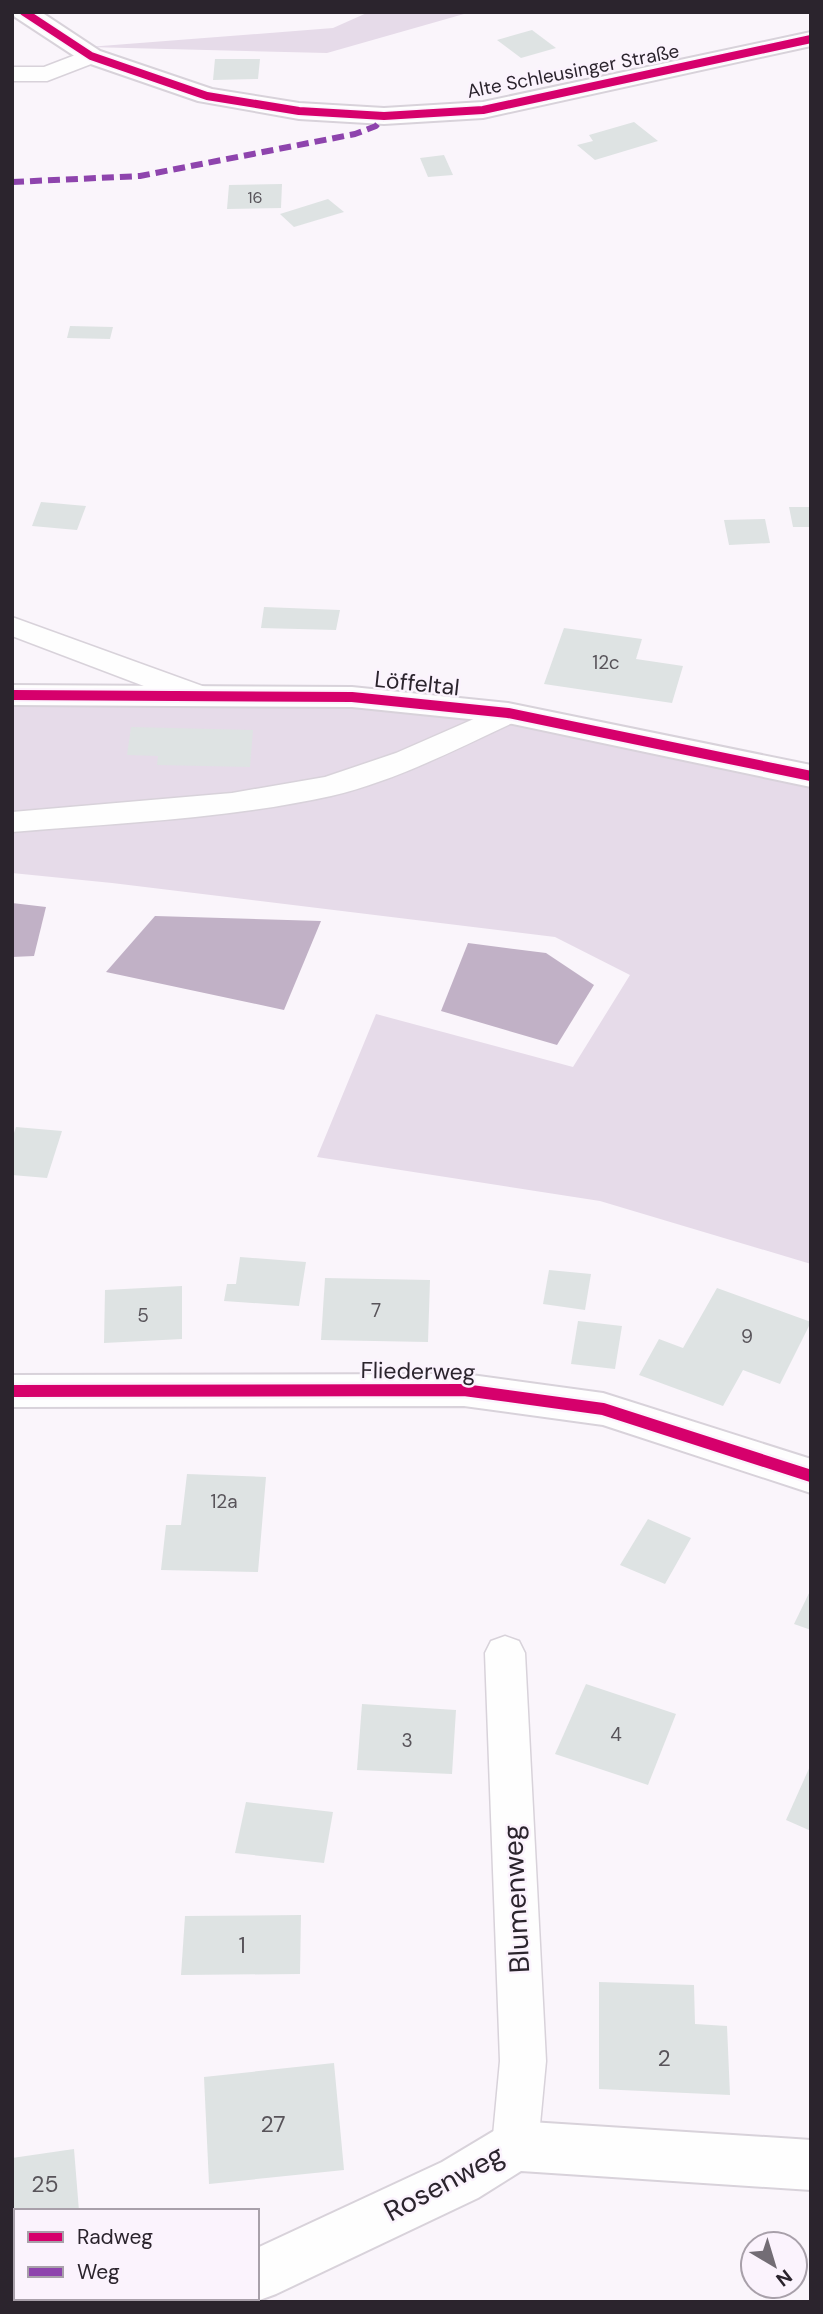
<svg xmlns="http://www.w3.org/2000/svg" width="823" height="2314" font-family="'DM Sans',sans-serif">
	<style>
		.green { fill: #e6dbe9 }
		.water { fill: #c1b1c6 }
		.building { fill: #dee3e3 }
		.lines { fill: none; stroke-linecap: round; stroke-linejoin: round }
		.lane-casing { stroke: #d8d2da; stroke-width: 3 }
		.street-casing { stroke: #d8d2da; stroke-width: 4 }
		.lane { fill: #fefefe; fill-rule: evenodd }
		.street { fill: #fefefe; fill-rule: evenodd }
		.quiet { stroke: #8e44ad; stroke-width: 6; stroke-dasharray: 12 6; stroke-linecap: butt }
		.cycleway-far2-casing { stroke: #fbf3fd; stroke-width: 11 }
		.cycleway-far1-casing { stroke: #fbf3fd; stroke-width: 14 }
		.cycleway-casing { stroke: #fbf3fd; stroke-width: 17 }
		.cycleway-far2 { stroke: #d6006c; stroke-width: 8 }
		.cycleway-far1 { stroke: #d6006c; stroke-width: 10 }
		.cycleway { stroke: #d6006c; stroke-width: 12 }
		.labels { text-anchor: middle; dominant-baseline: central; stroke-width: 5; stroke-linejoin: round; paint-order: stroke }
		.far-number-label { font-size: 16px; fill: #58545a }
		.far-street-label { font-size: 19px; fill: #2b242d; stroke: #fbf3fd }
		.number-label { font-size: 19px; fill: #58545a }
		.street-label { font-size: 23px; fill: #2b242d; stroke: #fbf3fd }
		.near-number-label { font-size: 23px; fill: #58545a }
		.near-street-label { font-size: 28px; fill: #2b242d; stroke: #fbf3fd }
	</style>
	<rect width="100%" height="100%" fill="#faf5fb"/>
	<!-- green -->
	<g class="green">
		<path d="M369,12H471L327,53L88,47L333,28Z"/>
		<path d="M52,694L508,713L811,776V1264L600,1201L317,1157L376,1014L573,1067L630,975L555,937L112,883L12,873V695Z"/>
	</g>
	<!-- water -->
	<g class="water">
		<path d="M12,903L46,907L34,956L12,957Z"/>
		<path d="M155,916L321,921L284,1010L106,972Z"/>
		<path d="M468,943L546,953L594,985L557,1045L441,1011Z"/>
	</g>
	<!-- building -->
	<g class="building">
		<path d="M532,30L556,48L521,58L497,40Z"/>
		<path d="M215,59H260L258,79L213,80Z"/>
		<path d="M634,122L658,141L595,160L577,145L593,141L589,135Z"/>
		<path d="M444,155L453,175L428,177L420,158Z"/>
		<path d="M282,184L281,208L227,209L229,185Z"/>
		<path d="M328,199L344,212L294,227L280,214Z"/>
		<path d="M70,326L113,327L110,339L67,338Z"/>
		<path d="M41,502L86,506L77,530L32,526Z"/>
		<path d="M789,507H811V527H793Z"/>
		<path d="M765,519L770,543L729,545L724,520Z"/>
		<path d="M264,607L340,610L336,630L261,628Z"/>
		<path d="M564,628L642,639L636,659L683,666L672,703L544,684Z"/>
		<path d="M131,727L253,730L250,767L157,765L158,756L127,755Z"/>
		<path d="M16,1127L62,1131L47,1178L12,1175V1139Z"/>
		<path d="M240,1257L306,1262L299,1306L224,1301L227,1284H236Z"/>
		<path d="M549,1270L591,1274L585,1310L543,1304Z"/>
		<path d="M325,1278L430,1280L428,1342L321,1340Z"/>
		<path d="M182,1286V1339L104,1343L105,1290Z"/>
		<path d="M717,1288L811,1322L780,1384L743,1370L723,1406L639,1375L659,1339L683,1348Z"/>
		<path d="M578,1321L622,1326L615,1369L571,1364Z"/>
		<path d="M187,1474L266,1477L258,1572L161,1570L166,1525H181Z"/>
		<path d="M648,1519L691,1538L665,1584L620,1565Z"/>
		<path d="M811,1589V1630L794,1624Z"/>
		<path d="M586,1684L676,1714L648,1785L555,1754Z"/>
		<path d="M362,1704L456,1710L452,1774L357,1770Z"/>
		<path d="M811,1764V1831L786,1820Z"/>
		<path d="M246,1802L333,1812L324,1863L235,1853Z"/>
		<path d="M301,1915L300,1974L181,1975L185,1916Z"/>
		<path d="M599,1982L694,1985L695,2024L727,2026L730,2095L599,2089Z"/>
		<path d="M334,2063L344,2170L209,2184L204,2077Z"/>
		<path d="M74,2149L79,2211H16V2245L12,2246V2158Z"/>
	</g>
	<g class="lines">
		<defs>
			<g id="lane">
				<path d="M91,49L99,51L102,56L99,61L47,81H12V67H44Z"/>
				<path d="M12,617L208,688L212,695L208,702L197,704L186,702L12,636Z"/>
				<path d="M508,704L519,706L523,713L519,720C458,748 396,781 331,796C227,819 118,823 12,832V812L232,793L325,777L396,753Z"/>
				<path d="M505,1636L519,1641L525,1653L546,2061L538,2146L531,2162L515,2168L499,2162L492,2146L500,2061L485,1653L491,1641Z"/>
			</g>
			<g id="street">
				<path d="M12,12H41L100,51L212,89L299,103L384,108L483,102L811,32V46L483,118L384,124L299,119L198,101L82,61L15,17Z"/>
				<path d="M12,685L352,687L508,703L811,765V787L508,723L352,707L12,705Z"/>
				<path d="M464,1374L603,1393L811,1459V1493L603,1425L464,1406L12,1407V1375Z"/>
				<path d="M515,2121L811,2140V2190L521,2171L478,2198L276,2294L257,2301L250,2298H257V2248L442,2162L497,2129Z"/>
				<path d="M176,2298H234L233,2302H175Z"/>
			</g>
		</defs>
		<!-- lane casing -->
		<use href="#lane" class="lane-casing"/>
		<!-- street casing -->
		<use href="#street" class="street-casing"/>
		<!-- lane -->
		<use href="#lane" class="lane"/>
		<!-- street -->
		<use href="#street" class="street"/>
		<!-- quiet -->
		<path class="quiet" d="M12,182L140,176L355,134L376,126L384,116"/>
		<defs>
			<path id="cycleway-far2" d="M24,12L91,56L207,96L299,111L384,116L483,110L811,39"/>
			<path id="cycleway-far1" d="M12,695L352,697L508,713L811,776"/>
			<path id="cycleway" d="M12,1391L464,1390L603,1409L811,1476"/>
		</defs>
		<!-- cycleway-far2 casing -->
		<use href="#cycleway-far2" class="cycleway-far2-casing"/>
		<!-- cycleway-far1 casing -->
		<use href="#cycleway-far1" class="cycleway-far1-casing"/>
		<!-- cycleway casing -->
		<use href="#cycleway" class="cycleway-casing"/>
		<!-- cycleway-far2 -->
		<use href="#cycleway-far2" class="cycleway-far2"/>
		<!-- cycleway-far1 -->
		<use href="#cycleway-far1" class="cycleway-far1"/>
		<!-- cycleway -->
		<use href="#cycleway" class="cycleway"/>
	</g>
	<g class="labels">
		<!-- far-number labels -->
		<g class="far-number-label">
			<text x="255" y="197">16</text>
		</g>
		<!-- far-street labels -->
		<g class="far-street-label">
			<text transform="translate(573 71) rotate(-11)">Alte Schleusinger Straße</text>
		</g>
		<!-- number labels -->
		<g class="number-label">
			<text x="606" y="662">12c</text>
			<text x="376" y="1310">7</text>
			<text x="143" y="1315">5</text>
			<text x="747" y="1336">9</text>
			<text x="224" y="1501">12a</text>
			<text x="616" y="1734">4</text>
			<text x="407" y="1740">3</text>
		</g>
		<!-- street labels -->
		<g class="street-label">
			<text transform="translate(417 683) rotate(6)">Löffeltal</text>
			<text transform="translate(418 1371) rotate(1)">Fliederweg</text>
		</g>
		<!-- near-number labels -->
		<g class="near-number-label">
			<text x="242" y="1945">1</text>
			<text x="664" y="2058">2</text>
			<text x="273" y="2124">27</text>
			<text x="45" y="2184">25</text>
		</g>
		<!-- near-street labels -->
		<g class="near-street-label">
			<text transform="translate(516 1899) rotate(-93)">Blumenweg</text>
			<text transform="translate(444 2183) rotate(-28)">Rosenweg</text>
		</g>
	</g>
	<!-- border -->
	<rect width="823" height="2314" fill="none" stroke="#2b242d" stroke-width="28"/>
	<!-- legend -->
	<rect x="14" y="2209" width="245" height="91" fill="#fbf3fd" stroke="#a8a0aa" stroke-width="2"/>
	<rect x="28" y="2232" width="35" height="10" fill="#d6006c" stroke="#a8a0aa" stroke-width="2"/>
	<text x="77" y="2244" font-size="21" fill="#2b242d">Radweg</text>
	<rect x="28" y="2267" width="35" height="10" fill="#8e44ad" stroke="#a8a0aa" stroke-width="2"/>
	<text x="77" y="2279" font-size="21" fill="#2b242d">Weg</text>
	<!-- north arrow -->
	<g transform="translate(774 2265) rotate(142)"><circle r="33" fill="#fbf3fd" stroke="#a8a0aa" stroke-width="2"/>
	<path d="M0-5L12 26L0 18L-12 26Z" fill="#736d75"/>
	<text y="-10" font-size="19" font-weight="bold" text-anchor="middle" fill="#2b242d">N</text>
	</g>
</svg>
